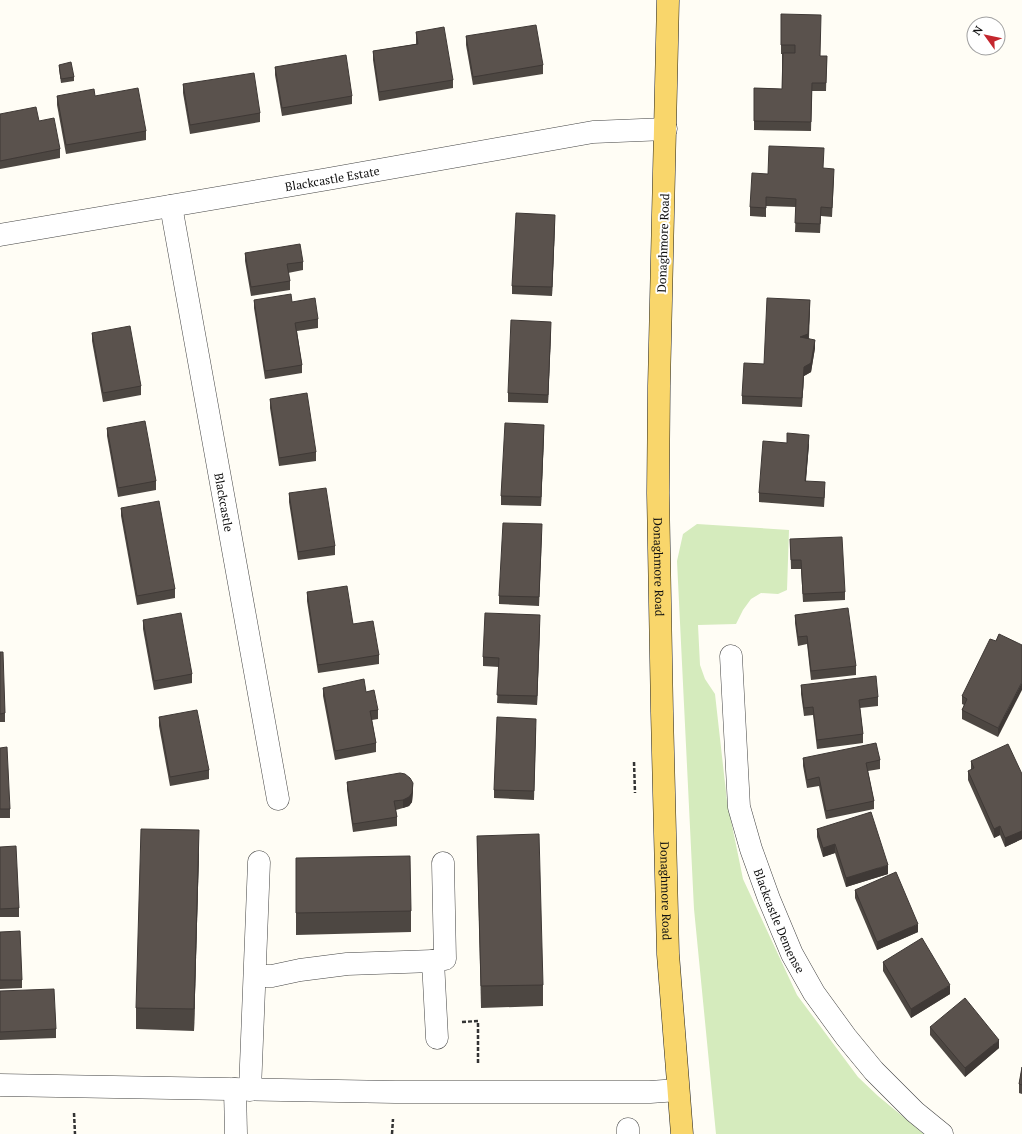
<svg xmlns="http://www.w3.org/2000/svg" width="1022" height="1134" font-family="'PT Serif',serif">
	<style>
		.green { fill: #d5ebbd }
		.lines { fill: none; stroke-linecap: round; stroke-linejoin: round }
		.minor-casing { stroke: #444; stroke-width: 23 }
		.major-casing { stroke: #222; stroke-width: 23 }
		.path { stroke: #333; stroke-width: 2.5; stroke-dasharray: 4 2; stroke-linecap: butt }
		.minor { stroke: #fff; stroke-width: 22 }
		.major { stroke: #f9d66b; stroke-width: 22 }
		.wall { fill: #4d4742 }
		.shaded-wall { fill: #3f3936 }
		.building { fill: #5a524d; stroke: #3f3936 }
		.labels { text-anchor: middle; dominant-baseline: central; stroke-width: 4; stroke-linejoin: round; paint-order: stroke }
		.street-label { font-size: 12px; fill: #111; stroke: #fff }
	</style>
	<rect width="100%" height="100%" fill="#fffdf5"/>
	<!-- green -->
	<path class="green" d="M697,524L789,530L787,590L778,594L761,593L751,599L743,610L736,624L698,625L700,665L705,679L715,694L727,801L743,879L797,995L858,1077L878,1096L924,1134H716L694,909L677,561L683,534Z"/>
	<g class="lines">
		<defs>
			<g id="minor">
				<path id="s1" d="M171,206L278,799"/>
				<path id="s2" d="M0,235L328,179L593,132L666,129"/>
				<path id="s3" d="M731,656L739,807L751,849L769,899L792,954L814,993L846,1037L874,1071L915,1112L942,1134"/>
				<path d="M433,961L437,1038"/>
				<path d="M255,976H272L300,970L347,964L433,961L445,959L443,863"/>
				<path d="M0,1085L395,1092H650L678,1090"/>
				<path d="M235,1089L236,1134"/>
				<path d="M250,1090L259,862"/>
				<path d="M628,1129V1134"/>
			</g>
			<g id="major">
				<path id="s4" d="M668,0L659,386L658,493L662,712L668,954L682,1134"/>
			</g>
		</defs>
		<!-- minor casing -->
		<use href="#minor" class="minor-casing"/>
		<!-- major casing -->
		<use href="#major" class="major-casing"/>
		<!-- path -->
		<g class="path">
			<path d="M634,762L635,793"/>
			<path d="M462,1022L478,1021V1065"/>
			<path d="M74,1113L75,1134"/>
			<path d="M392,1134L393,1119"/>
		</g>
		<!-- minor -->
		<use href="#minor" class="minor"/>
		<!-- major -->
		<use href="#major" class="major"/>
	</g>
	<!-- wall -->
	<g class="wall">
		<path d="M781,14L820,56H827L826,91H812L811,131L754,130V88L782,89V54H781Z"/>
		<path d="M416,32L453,80V88L379,101L373,60V51L416,44Z"/>
		<path d="M466,36L543,65V74L473,85L466,45Z"/>
		<path d="M59,65L74,77V81L61,83L59,69Z"/>
		<path d="M275,67L352,96V104L282,116L275,75Z"/>
		<path d="M183,84L260,113V122L190,134L183,93Z"/>
		<path d="M57,96H95L146,131V140L66,154L57,105Z"/>
		<path d="M0,114L39,121L60,149V158L0,169Z"/>
		<path d="M823,168L834,177L832,217L821,216L820,233L795,232L796,207L766,206V217L750,216V207L768,174Z"/>
		<path d="M555,223L552,296L512,294V286Z"/>
		<path d="M245,253L303,262V270L288,273L290,281V290L251,296L245,261Z"/>
		<path d="M254,300L292,302L318,319V328L297,331L302,365V373L265,379L254,308Z"/>
		<path d="M810,309L809,338L815,348L811,372L804,376L802,407L742,404V396L764,364Z"/>
		<path d="M551,331L548,403L508,402V393Z"/>
		<path d="M92,333L141,386V395L103,402L92,341Z"/>
		<path d="M270,399L316,452V461L279,466L270,408Z"/>
		<path d="M107,428L156,481V490L118,497L107,436Z"/>
		<path d="M544,434L541,506L501,505V496Z"/>
		<path d="M787,443L809,444L806,481L825,491L824,507L759,502V493Z"/>
		<path d="M289,493L335,546V555L298,560L289,502Z"/>
		<path d="M121,508L175,589V598L137,605L121,516Z"/>
		<path d="M542,533L539,606L499,604V596Z"/>
		<path d="M790,539L845,592V600L803,602L801,569H791Z"/>
		<path d="M307,592L353,624L379,655V664L318,673L307,601Z"/>
		<path d="M795,615L856,666V675L811,680L807,644L798,646L795,623Z"/>
		<path d="M143,620L192,674V683L154,690L143,629Z"/>
		<path d="M540,624L537,705L497,703L499,667L483,666V657Z"/>
		<path d="M999,634L998,737L962,719V710L964,705L962,704V696L996,641Z"/>
		<path d="M0,652L5,713V722H0Z"/>
		<path d="M801,685L878,697V706L860,708L863,734V743L817,749L813,715L804,716L801,694Z"/>
		<path d="M323,688L366,692L378,710V719L372,720L376,743V752L335,760L323,696Z"/>
		<path d="M159,717L209,770V779L170,786L159,726Z"/>
		<path d="M536,727L534,800L494,798V790Z"/>
		<path d="M0,748L10,809V818H0Z"/>
		<path d="M803,758L880,760V769L868,771L874,801V809L826,819L819,786L807,788L803,766Z"/>
		<path d="M971,761L1022,774V839L1005,847L1000,835L994,838L968,780V771L971,770Z"/>
		<path d="M347,782L413,791L412,802L409,806L403,808L396,810L397,817V826L353,832L347,790Z"/>
		<path d="M817,829L888,874L846,887L835,853L823,857L817,837Z"/>
		<path d="M477,836L543,985V1006L481,1008Z"/>
		<path d="M0,847L19,908V917H0Z"/>
		<path d="M199,852L194,1031L136,1029V1008Z"/>
		<path d="M296,858L411,911V932L296,935Z"/>
		<path d="M855,890L918,932L877,950L855,898Z"/>
		<path d="M0,932L22,980V988L0,989Z"/>
		<path d="M883,962L950,994L911,1018L883,971Z"/>
		<path d="M0,991L56,1029V1038L0,1040Z"/>
		<path d="M930,1027L999,1048L965,1077L930,1035Z"/>
		<path d="M1022,1067V1094L1019,1093V1084Z"/>
	</g>
	<!-- shaded-wall -->
	<g class="shaded-wall">
		<path d="M555,215V223L552,296V287Z"/>
		<path d="M810,300V309L808,342L800,337Z"/>
		<path d="M551,322V331L548,403V395Z"/>
		<path d="M815,340V348L811,372L804,376L802,407L804,367Z"/>
		<path d="M544,425V434L541,506V497Z"/>
		<path d="M809,435V444L805,489V481Z"/>
		<path d="M540,615V624L537,705V696Z"/>
		<path d="M1022,682V690L998,737V728Z"/>
		<path d="M413,783V791L412,802L409,806L403,808V800Z"/>
		<path d="M1000,826V835L994,838V829Z"/>
		<path d="M199,830V852L194,1031V1009Z"/>
		<path d="M1022,831V839L1005,847V838Z"/>
		<path d="M835,844V853L823,857V848Z"/>
		<path d="M888,865V874L846,887V878Z"/>
		<path d="M918,924V932L877,950V942Z"/>
		<path d="M950,985V994L911,1018V1009Z"/>
		<path d="M999,1040V1048L965,1077V1068Z"/>
	</g>
	<!-- building -->
	<g class="building">
		<path d="M781,14L821,15L820,56H827L826,83H812L811,122L754,121V88L782,89L783,53H795V45H781Z"/>
		<path d="M536,25L543,65L473,77L466,36Z"/>
		<path d="M444,27L453,80L379,92L373,51L418,44L416,32Z"/>
		<path d="M346,55L352,96L282,108L275,67Z"/>
		<path d="M71,62L74,77L61,79L59,65Z"/>
		<path d="M254,73L260,113L190,125L183,84Z"/>
		<path d="M138,88L146,131L66,145L57,96L94,89L95,96Z"/>
		<path d="M36,107L39,121L54,118L60,149L0,161V114Z"/>
		<path d="M769,146L824,148L823,168L834,169L832,208L821,207L820,224L795,223L796,199L766,197V208L750,207L752,173L768,174Z"/>
		<path d="M516,213L555,215L552,287L512,286Z"/>
		<path d="M300,244L303,262L287,264L290,281L251,287L245,253Z"/>
		<path d="M291,294L292,302L315,298L318,319L295,323L302,365L265,371L254,300Z"/>
		<path d="M767,298L810,300L808,334L800,337L815,340L811,363L804,367L802,398L742,396L744,363L764,364Z"/>
		<path d="M511,320L551,322L548,395L508,393Z"/>
		<path d="M130,326L141,386L103,393L92,333Z"/>
		<path d="M307,393L316,452L279,458L270,399Z"/>
		<path d="M145,421L156,481L118,488L107,428Z"/>
		<path d="M505,423L544,425L541,497L501,496Z"/>
		<path d="M787,433L809,435L805,481L825,482L824,498L759,493L763,441L787,443Z"/>
		<path d="M326,488L335,546L298,552L289,493Z"/>
		<path d="M159,501L175,589L137,596L121,508Z"/>
		<path d="M503,523L542,524L539,597L499,596Z"/>
		<path d="M842,537L845,592L803,594L801,560H791L790,539Z"/>
		<path d="M347,586L353,624L373,621L379,655L318,665L307,592Z"/>
		<path d="M848,608L856,666L811,671L807,636L798,637L795,615Z"/>
		<path d="M181,613L192,674L154,681L143,620Z"/>
		<path d="M485,613L540,615L537,696L497,695L499,658L483,657Z"/>
		<path d="M999,634L1022,645V682L998,728L962,710L967,699L962,696L990,639L996,641Z"/>
		<path d="M0,652H3L5,713L0,714Z"/>
		<path d="M876,676L878,697L859,700L863,734L817,740L813,707L804,708L801,685Z"/>
		<path d="M364,679L366,692L374,690L378,710L370,711L376,743L335,751L323,688Z"/>
		<path d="M197,710L209,770L170,777L159,717Z"/>
		<path d="M497,717L536,719L534,791L494,790Z"/>
		<path d="M876,743L880,760L866,763L874,801L826,811L819,777L807,780L803,758Z"/>
		<path d="M1008,744L1022,774V831L1005,838L1000,826L994,829L968,771L974,768L971,761Z"/>
		<path d="M7,747L10,809H0V748Z"/>
		<path d="M400,773L405,774L410,778L413,783L412,793L409,797L403,800L394,801L397,817L353,824L347,782Z"/>
		<path d="M871,812L888,865L846,878L835,844L823,848L817,829Z"/>
		<path d="M141,829L199,830L194,1009L136,1008Z"/>
		<path d="M539,834L543,985L481,986L477,836Z"/>
		<path d="M16,846L19,908L0,909V847Z"/>
		<path d="M410,856L411,911L296,913V858Z"/>
		<path d="M896,872L918,924L877,942L855,890Z"/>
		<path d="M20,931L22,980H0V932Z"/>
		<path d="M922,938L950,985L911,1009L883,962Z"/>
		<path d="M54,989L56,1029L0,1032V991Z"/>
		<path d="M965,998L999,1040L965,1068L930,1027Z"/>
		<path d="M1022,1067V1085L1019,1084Z"/>
	</g>
	<g class="labels">
		<!-- street labels -->
		<g class="street-label">
			<text stroke="none"><textPath href="#s2" startOffset="337">Blackcastle Estate</textPath></text>
			<text transform="translate(663 243) rotate(-88)">Donaghmore Road</text>
			<text stroke="none"><textPath href="#s1" startOffset="301">Blackcastle</textPath></text>
			<text stroke="none"><textPath href="#s4" startOffset="567">Donaghmore Road</textPath></text>
			<text stroke="none"><textPath href="#s4" startOffset="891">Donaghmore Road</textPath></text>
			<text stroke="none"><textPath href="#s3" startOffset="272">Blackcastle Demense</textPath></text>
		</g>
	</g>
	<!-- north arrow -->
	<g transform="translate(986 36) rotate(303)"><circle r="19" fill="#ffffff" stroke="#a0a0a0"/>
	<path d="M0-3L7 15L0 10L-7 15Z" fill="#c4262e"/>
	<text y="-6" font-size="11" font-weight="bold" text-anchor="middle" fill="#111111">N</text>
	</g>
</svg>
